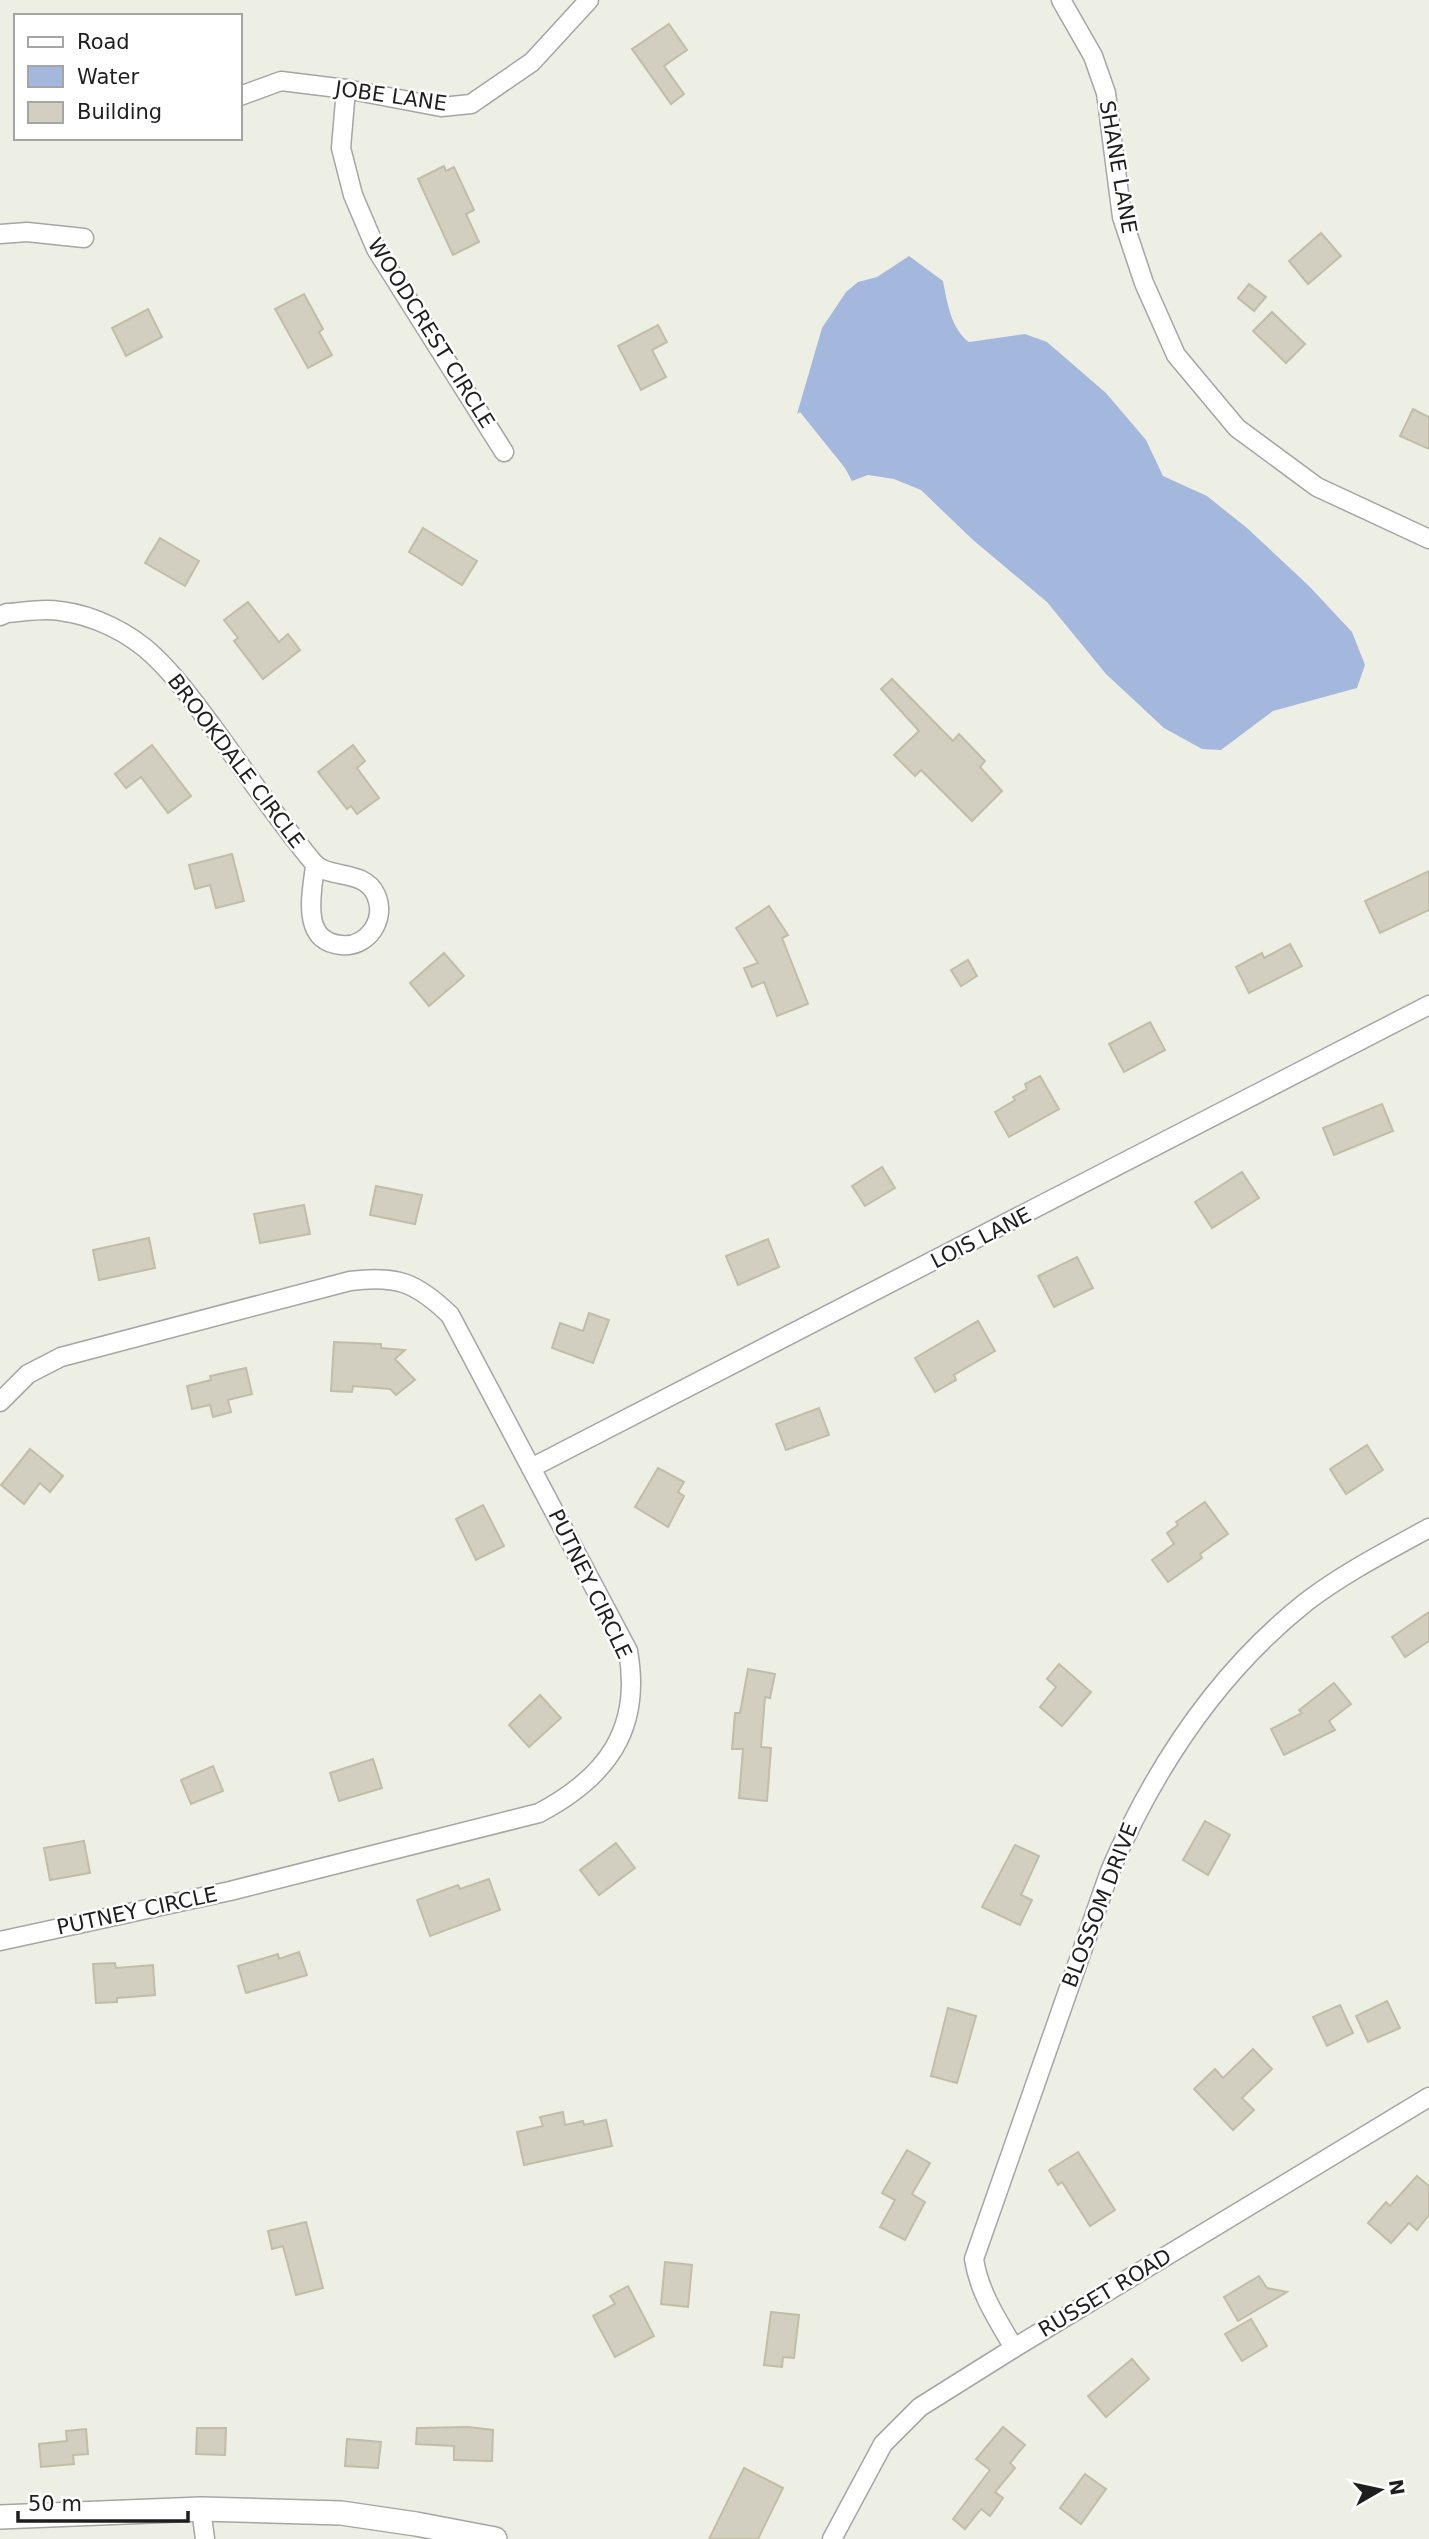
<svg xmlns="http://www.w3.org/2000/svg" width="1429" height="2539" font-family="'DejaVu Sans',sans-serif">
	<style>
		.water { fill: #a4b8dd }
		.building { fill: #d2cfc1; stroke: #c1bda6; stroke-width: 2 }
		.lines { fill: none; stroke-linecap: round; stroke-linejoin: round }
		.minor-casing { stroke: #a5a5a5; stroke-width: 21 }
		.tertiary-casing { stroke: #a5a5a5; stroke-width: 26 }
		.minor { stroke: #fff; stroke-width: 18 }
		.tertiary { stroke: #fff; stroke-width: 23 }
		.labels { text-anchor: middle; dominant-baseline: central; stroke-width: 5; stroke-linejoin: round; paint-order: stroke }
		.street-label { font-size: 21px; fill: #1e1e1e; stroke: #fff }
	</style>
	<rect width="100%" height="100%" fill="#eeefe4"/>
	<!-- water -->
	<path class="water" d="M909,256L943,281C947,302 951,329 969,342L1025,334L1047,342L1106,393L1146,440L1163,476L1207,496L1247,528L1308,585L1352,632L1365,665L1357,688L1273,711L1221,750L1202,749L1164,728L1106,674L1047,602L973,540L921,490L894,479L868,475L852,481L845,468L800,412L797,414L822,328L846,292L858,282L877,277Z"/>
	<!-- building -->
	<g class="building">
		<path d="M669,24L687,50L664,66L684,94L671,104L632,49Z"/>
		<path d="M444,166L446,171L454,167L474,210L466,214L479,242L453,255L418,179Z"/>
		<path d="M1321,233L1341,256L1308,284L1289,261Z"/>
		<path d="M1249,284L1266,297L1254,311L1238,298Z"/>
		<path d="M304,294L323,329L319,332L332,355L308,368L275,309Z"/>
		<path d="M148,309L162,337L126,356L112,328Z"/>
		<path d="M1272,312L1305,344L1286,363L1253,331Z"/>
		<path d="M658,325L667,342L652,350L666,377L641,390L618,346Z"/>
		<path d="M1413,409L1429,417V449L1400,436Z"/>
		<path d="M423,528L477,561L462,585L409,552Z"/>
		<path d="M160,538L199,561L185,586L145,563Z"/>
		<path d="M248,602L279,642L288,634L300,650L263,679L234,641L238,638L224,620Z"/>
		<path d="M892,679L953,741L959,734L985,761L980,767L1002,791L972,821L921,770L915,776L894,755L919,731L881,689Z"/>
		<path d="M152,745L191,796L168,813L141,777L126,788L115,774Z"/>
		<path d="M353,745L365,761L357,768L379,798L357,814L351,806L347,809L318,772Z"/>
		<path d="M232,854L244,901L216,908L210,885L195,889L189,865Z"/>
		<path d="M1429,871V910L1380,933L1365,901Z"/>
		<path d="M769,906L788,935L782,938L808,1004L777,1016L764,982L752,987L744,968L758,963L736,928Z"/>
		<path d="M1290,944L1302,966L1249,993L1236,967L1262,953L1264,958Z"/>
		<path d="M444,953L464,976L429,1006L410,983Z"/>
		<path d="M968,960L977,976L961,986L951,970Z"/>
		<path d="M1150,1022L1165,1050L1124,1072L1109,1044Z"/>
		<path d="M1040,1076L1059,1109L1009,1137L995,1112L1015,1100L1013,1097L1027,1089L1025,1084Z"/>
		<path d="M1382,1104L1393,1131L1334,1155L1323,1128Z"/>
		<path d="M882,1167L895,1188L865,1206L852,1186Z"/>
		<path d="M1242,1172L1259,1198L1212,1228L1195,1202Z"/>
		<path d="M376,1186L422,1195L415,1224L370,1215Z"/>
		<path d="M304,1205L310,1234L260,1243L254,1214Z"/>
		<path d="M149,1238L155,1268L99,1280L93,1250Z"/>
		<path d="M768,1239L779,1267L738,1285L726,1256Z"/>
		<path d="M1077,1257L1093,1288L1054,1307L1038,1276Z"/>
		<path d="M589,1313L609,1320L593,1363L552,1348L560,1323L583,1331Z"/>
		<path d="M978,1321L995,1351L954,1375L956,1380L935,1392L915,1358Z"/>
		<path d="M334,1342L381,1344V1348L405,1350L395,1359L415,1380L396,1395L390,1389L353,1386L352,1392L331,1391Z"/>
		<path d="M246,1368L252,1394L228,1400L231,1412L213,1417L210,1405L192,1409L187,1386L211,1380L210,1376Z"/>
		<path d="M819,1408L829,1435L786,1450L776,1424Z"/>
		<path d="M1367,1445L1383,1470L1346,1494L1330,1469Z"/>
		<path d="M30,1449L63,1476L50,1492L40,1483L24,1504L1,1485Z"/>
		<path d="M658,1468L684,1482L678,1492L684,1496L668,1527L635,1507Z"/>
		<path d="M1205,1502L1228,1534L1200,1554L1202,1558L1168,1582L1152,1560L1174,1544L1167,1533L1178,1525L1176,1522Z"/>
		<path d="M483,1505L504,1546L476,1560L456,1519Z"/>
		<path d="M1429,1612V1641L1405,1657L1392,1637Z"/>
		<path d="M1059,1664L1091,1692L1062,1726L1040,1707L1056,1687L1047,1679Z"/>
		<path d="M748,1669L775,1674L770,1698L765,1697L761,1747L771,1748L767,1801L739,1798L743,1749H732L735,1713H740Z"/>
		<path d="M1334,1683L1351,1704L1329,1721L1335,1730L1284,1755L1271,1729L1302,1713L1299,1710Z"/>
		<path d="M540,1695L561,1718L529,1747L509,1725Z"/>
		<path d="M373,1759L382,1788L339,1801L330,1773Z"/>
		<path d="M213,1766L223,1791L191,1804L181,1780Z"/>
		<path d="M1205,1821L1230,1835L1208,1875L1183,1860Z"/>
		<path d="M84,1841L90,1873L50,1880L44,1848Z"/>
		<path d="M616,1843L635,1868L599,1895L580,1870Z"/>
		<path d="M1015,1845L1039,1856L1021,1895L1032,1900L1020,1925L982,1907Z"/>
		<path d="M489,1879L500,1910L430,1936L417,1900L458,1885L460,1889Z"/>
		<path d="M299,1952L307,1975L246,1993L238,1966L278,1954L279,1959Z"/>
		<path d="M115,1963L116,1968L153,1965L155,1995L117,1998V2002L96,2003L93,1964Z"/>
		<path d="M1387,2001L1400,2028L1368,2042L1356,2016Z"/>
		<path d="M1340,2005L1353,2033L1327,2046L1313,2017Z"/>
		<path d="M948,2008L976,2016L957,2083L931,2076Z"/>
		<path d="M1253,2049L1272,2069L1242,2098L1254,2110L1233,2130L1194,2089L1215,2069L1223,2078Z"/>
		<path d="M563,2112L565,2125L583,2121L584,2125L606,2120L612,2146L524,2165L517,2132L543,2126L540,2117Z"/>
		<path d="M907,2150L930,2163L912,2194L925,2202L905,2240L880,2227L895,2200L882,2193Z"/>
		<path d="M1078,2152L1115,2210L1090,2226L1062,2182L1058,2185L1049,2170Z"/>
		<path d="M1417,2176L1429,2186V2215L1417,2230L1409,2223L1391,2243L1368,2223L1386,2202L1390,2206Z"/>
		<path d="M306,2222L323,2288L296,2295L283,2246L272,2249L268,2231Z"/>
		<path d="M665,2262L692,2265L688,2307L661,2304Z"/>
		<path d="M1259,2276L1267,2288L1287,2292L1238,2321L1224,2297Z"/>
		<path d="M628,2286L654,2336L615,2357L593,2316L615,2304L610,2296Z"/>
		<path d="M771,2312L799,2315L794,2358L783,2357L782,2367L764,2365Z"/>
		<path d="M1251,2319L1267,2346L1242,2361L1225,2334Z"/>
		<path d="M1132,2359L1149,2379L1106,2417L1088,2396Z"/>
		<path d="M468,2427L493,2430L492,2461L454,2460V2446L416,2444L417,2428Z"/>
		<path d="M1003,2427L1025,2445L1010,2463L1015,2468L995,2492L1003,2498L990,2516L981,2509L965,2529L953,2519L990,2470L976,2459Z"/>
		<path d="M197,2428H226L225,2455L196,2454Z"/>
		<path d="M86,2429L88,2454L73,2455L74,2464L41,2467L39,2444L67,2441L66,2431Z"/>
		<path d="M347,2439L381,2442L378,2468L345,2466Z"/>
		<path d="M744,2468L783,2488L758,2539H709Z"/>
		<path d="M1085,2474L1106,2489L1081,2524L1060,2508Z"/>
	</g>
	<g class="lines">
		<defs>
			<g id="minor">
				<path d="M1061,0L1093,56L1106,93L1122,217L1144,283L1176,355L1237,428L1317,487L1429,539"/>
				<path d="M346,89L341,148L353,195L376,249L504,452"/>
				<path d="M240,96L281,81L346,89L441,107L471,104L532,62L589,0"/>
				<path d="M0,234L27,232L84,238"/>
				<path d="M0,616L7,613C24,612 43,608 60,611C94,615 130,633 154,656C176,677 194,702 212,726C245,771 277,819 313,862C327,880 364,868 376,895C387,920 367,948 341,945C300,941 312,893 315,866"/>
				<path d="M0,1402L28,1374L61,1357L350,1281C396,1275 416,1282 450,1315L628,1651C642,1729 607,1777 539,1813L230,1891L0,1941"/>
				<path d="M531,1468L1429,1005"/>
				<path d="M1014,2348C997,2319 979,2292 974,2259L1110,1871C1154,1769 1218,1672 1306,1602C1344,1573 1387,1551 1429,1528"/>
				<path d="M201,2509L205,2539"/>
				<path d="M832,2539L883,2444L920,2407L1014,2348L1429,2097"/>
			</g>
			<path id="tertiary" d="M0,2517L201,2509L341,2513L416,2524L495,2539"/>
		</defs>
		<!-- minor casing -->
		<use href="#minor" class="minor-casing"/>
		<!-- tertiary casing -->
		<use href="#tertiary" class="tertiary-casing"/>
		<!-- minor -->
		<use href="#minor" class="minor"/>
		<!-- tertiary -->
		<use href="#tertiary" class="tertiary"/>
	</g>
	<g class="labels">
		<!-- street labels -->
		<g class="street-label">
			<text transform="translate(391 96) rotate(8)">JOBE LANE</text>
			<text transform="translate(1118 167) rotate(80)">SHANE LANE</text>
			<text transform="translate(431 333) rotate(58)">WOODCREST CIRCLE</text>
			<text transform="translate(236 761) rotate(53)">BROOKDALE CIRCLE</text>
			<text transform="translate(981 1238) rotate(-27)">LOIS LANE</text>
			<text transform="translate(590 1584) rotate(64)">PUTNEY CIRCLE</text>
			<text transform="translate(1100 1905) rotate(-69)">BLOSSOM DRIVE</text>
			<text transform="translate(137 1911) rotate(-12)">PUTNEY CIRCLE</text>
			<text transform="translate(1105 2293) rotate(-31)">RUSSET ROAD</text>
		</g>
	</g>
	<!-- legend -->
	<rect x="14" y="14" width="228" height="126" fill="#ffffff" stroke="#a5a5a5" stroke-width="2"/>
	<rect x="28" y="37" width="35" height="10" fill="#ffffff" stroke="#a5a5a5" stroke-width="2"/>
	<text x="77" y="49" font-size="21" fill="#1e1e1e">Road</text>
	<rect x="28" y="66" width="35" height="21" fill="#a4b8dd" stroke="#a5a5a5" stroke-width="2"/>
	<text x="77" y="84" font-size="21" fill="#1e1e1e">Water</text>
	<rect x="28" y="102" width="35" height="21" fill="#d2cfc1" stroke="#a5a5a5" stroke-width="2"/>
	<text x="77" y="119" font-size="21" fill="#1e1e1e">Building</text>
	<!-- north arrow -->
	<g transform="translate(1380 2490) rotate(81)" stroke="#ffffff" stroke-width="5" paint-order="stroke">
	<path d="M0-5L12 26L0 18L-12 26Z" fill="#1e1e1e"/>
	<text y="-10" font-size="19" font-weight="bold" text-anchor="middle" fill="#1e1e1e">N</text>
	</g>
	<!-- scale -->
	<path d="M18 2511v10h170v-10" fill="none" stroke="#1e1e1e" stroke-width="3.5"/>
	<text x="28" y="2511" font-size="21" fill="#1e1e1e" stroke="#ffffff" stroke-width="5" paint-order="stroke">50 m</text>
</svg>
